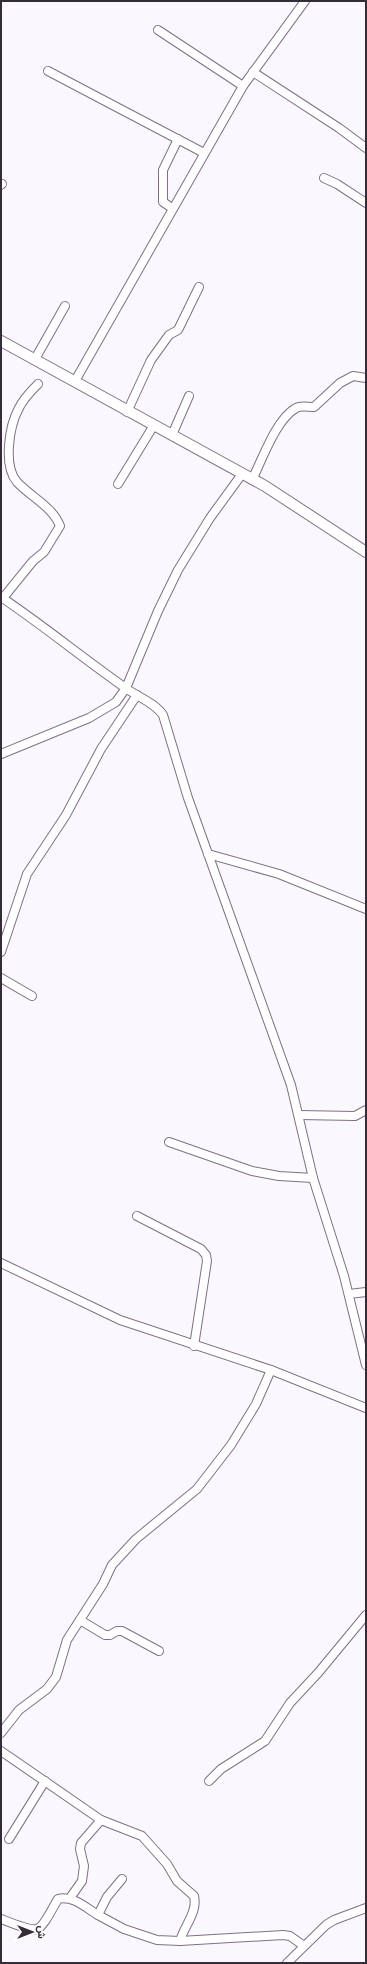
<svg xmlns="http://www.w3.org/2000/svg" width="367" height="1964" font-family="Jost,Vazirmatn,sans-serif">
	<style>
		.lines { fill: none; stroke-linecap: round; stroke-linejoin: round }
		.minor-casing { stroke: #806f87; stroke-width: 10 }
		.tertiary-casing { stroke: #806f87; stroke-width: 12 }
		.minor { stroke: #fff; stroke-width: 8 }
		.tertiary { stroke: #fff; stroke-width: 10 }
	</style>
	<rect width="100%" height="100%" fill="#fbf8fd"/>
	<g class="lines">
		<defs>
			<g id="minor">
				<path d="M158,30L243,86"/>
				<path d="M48,71L204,153"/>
				<path d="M253,72L339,128L366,148"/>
				<path d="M324,178L337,184L366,203"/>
				<path d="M1,185L2,184"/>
				<path d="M172,208L163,202V170L178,139"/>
				<path d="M35,359L65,306"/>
				<path d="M75,381L243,86L305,1"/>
				<path d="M127,412L151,360L169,335L178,330L199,287"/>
				<path d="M172,435L189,396"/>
				<path d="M252,480C262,460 276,419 296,408C301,405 308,407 314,407L340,383L353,376L366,378"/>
				<path d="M118,484L154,425"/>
				<path d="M1,597C44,626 84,659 127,689C138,697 155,703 163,715L188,798L291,1085L313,1178L344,1276L366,1365"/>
				<path d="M3,598L33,561L44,552L60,526C53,507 31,497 17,482C3,466 9,426 19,408C23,399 31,391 38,384"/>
				<path d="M1,754L89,718L116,702L126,688L158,611L178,570L210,518L242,474"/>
				<path d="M208,854L279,874L366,909"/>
				<path d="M1,952L27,874L66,815L101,749L137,695"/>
				<path d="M1,978L32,996"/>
				<path d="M299,1115L355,1116L366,1110"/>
				<path d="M169,1142L252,1171L279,1176L313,1178"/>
				<path d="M137,1216L201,1249L206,1255L207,1261L194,1346"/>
				<path d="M1,1263L120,1320L271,1370L366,1408"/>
				<path d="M349,1294L366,1292"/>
				<path d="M80,1620L105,1635H110L117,1631H122L159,1651"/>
				<path d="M1,1733L19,1710L47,1689L56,1677L67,1640L103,1584L112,1565L136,1539L197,1489L231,1445L256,1404L271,1370"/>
				<path d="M1,1751L101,1820L142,1836L167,1864L177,1881L194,1896C198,1912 184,1926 180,1941"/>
				<path d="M209,1781L221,1769L265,1741L290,1703L318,1673L366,1615"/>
				<path d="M9,1839L45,1781"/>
				<path d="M70,1898L82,1881L84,1866L80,1849L81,1843L101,1820"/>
				<path d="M98,1915L124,1929L157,1940L180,1941L283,1935L290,1936L304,1946"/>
				<path d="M1,1919C9,1922 30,1931 37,1929C44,1927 54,1905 58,1899C73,1895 86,1908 98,1915L107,1897L122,1879"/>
				<path d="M287,1963L326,1925L334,1920L366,1908"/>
			</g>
			<path id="tertiary" d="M1,341L265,486L366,552"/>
		</defs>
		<!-- minor casing -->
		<use href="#minor" class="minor-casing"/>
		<!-- tertiary casing -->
		<use href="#tertiary" class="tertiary-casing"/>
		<!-- minor -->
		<use href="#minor" class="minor"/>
		<!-- tertiary -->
		<use href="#tertiary" class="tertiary"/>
	</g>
	<!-- border -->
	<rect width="367" height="1964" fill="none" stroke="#342d37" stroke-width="4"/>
	<!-- north arrow -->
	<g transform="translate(32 1932) rotate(90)" stroke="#ffffff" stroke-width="3" paint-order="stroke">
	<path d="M0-3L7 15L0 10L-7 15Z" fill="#342d37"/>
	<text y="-6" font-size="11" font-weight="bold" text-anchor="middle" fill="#342d37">ش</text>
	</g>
</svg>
